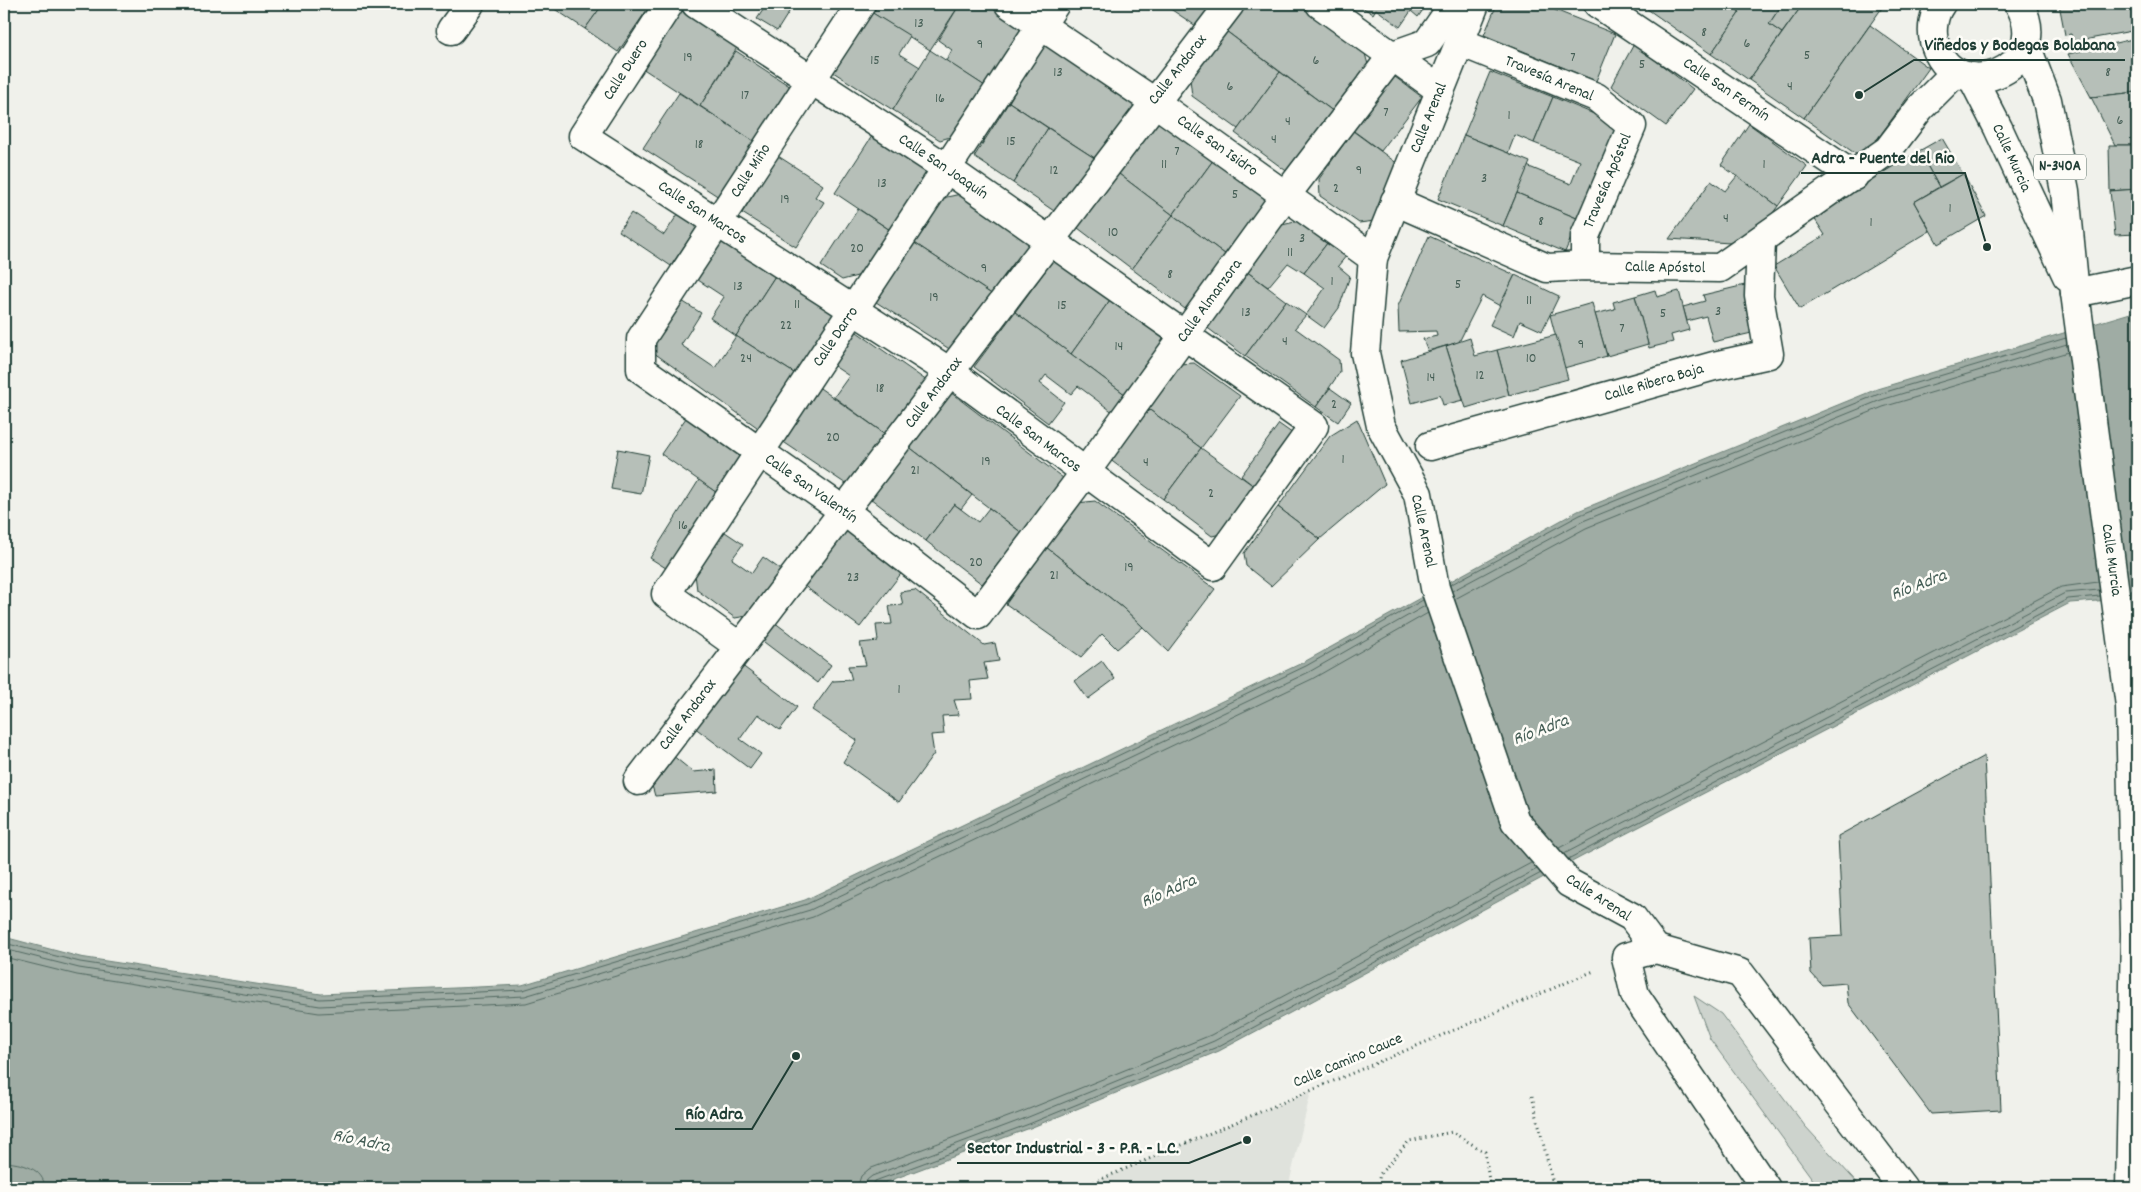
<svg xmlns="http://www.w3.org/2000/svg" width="2141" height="1192" font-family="Dekko,sans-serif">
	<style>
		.built { fill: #dfe2dc }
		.green { fill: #cdd3cd; stroke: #768880 }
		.water { fill: #9faca4; stroke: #6c8077 }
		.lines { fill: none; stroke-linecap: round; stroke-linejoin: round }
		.shore { stroke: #526961; stroke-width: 1 }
		.building { fill: #b6bfb8; stroke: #1f3d34 }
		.street-casing { stroke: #1f3d34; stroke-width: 31 }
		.highway-casing { stroke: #1f3d34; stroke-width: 31 }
		.path { stroke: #1f3d34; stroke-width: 3; stroke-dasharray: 1 4; stroke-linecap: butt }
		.street { stroke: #fdfcf7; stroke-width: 28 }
		.highway { stroke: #fdfcf7; stroke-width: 28 }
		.labels { text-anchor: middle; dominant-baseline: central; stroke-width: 5; stroke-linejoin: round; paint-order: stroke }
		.number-label { font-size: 14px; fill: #455e55 }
		.shield { fill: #fdfcf7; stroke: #62766e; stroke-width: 1 }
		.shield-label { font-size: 15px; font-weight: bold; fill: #1f3d34 }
		.street-label { font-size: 16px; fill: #1f3d34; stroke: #fdfcf7 }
		.water-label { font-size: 18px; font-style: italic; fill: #455e56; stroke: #fdfcf7 }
		.leader { fill: none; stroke: #1f3d34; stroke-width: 2 }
		.callout-dot { fill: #1f3d34; stroke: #fdfcf7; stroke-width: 2 }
		.callout-label { font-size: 18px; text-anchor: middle; font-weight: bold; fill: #1f3d34; stroke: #fdfcf7; stroke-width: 5; stroke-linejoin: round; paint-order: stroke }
	</style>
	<rect width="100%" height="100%" fill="#f0f1eb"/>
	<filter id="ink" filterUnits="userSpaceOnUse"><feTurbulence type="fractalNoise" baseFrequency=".02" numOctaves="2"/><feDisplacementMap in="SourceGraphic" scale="10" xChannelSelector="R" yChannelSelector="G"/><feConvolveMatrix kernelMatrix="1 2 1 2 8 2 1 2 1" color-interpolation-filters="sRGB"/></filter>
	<g filter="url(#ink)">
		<!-- built -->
		<path class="built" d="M1311,1091L1288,1188H1080Z"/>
		<!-- green -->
		<path class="green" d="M1694,996L1721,1014L1805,1126L1862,1188H1819L1710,1039Z"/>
		<!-- water -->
		<path class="water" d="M2137,311V598L2070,603L1583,856L1219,1051L1030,1128L870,1188H36L4,1181V937L80,957L321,994L522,985L805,900L1304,662L1578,511L1877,389Z"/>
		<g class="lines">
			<!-- shore -->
			<g class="shore">
				<path d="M1450,585L1580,515L1879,394L2066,338"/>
				<path d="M1452,591L1583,521L1881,400L2067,344"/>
				<path d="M1455,599L1586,528L1883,407L2068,352"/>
				<path d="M1559,848L2061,587L2098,582"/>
				<path d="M1564,854L2065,593L2099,590"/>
				<path d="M1568,859L2068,599L2100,596"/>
				<path d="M4,943L80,962L320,999L523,990L807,904L1306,666L1423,600"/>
				<path d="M4,949L79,968L320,1006L525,996L810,910L1309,672L1425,606"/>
				<path d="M4,957L77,975L319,1013L526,1003L813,917L1312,679L1428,613"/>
				<path d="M4,1162C21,1163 44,1168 45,1188"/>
				<path d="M857,1188L861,1176L869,1169L1024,1111L1211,1035L1531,863"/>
				<path d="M865,1188L867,1180L872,1176L1026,1118L1214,1041L1537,869"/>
				<path d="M871,1188L875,1181L1029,1124L1217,1047L1541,873"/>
			</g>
		</g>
		<!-- building -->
		<g class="building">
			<path d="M547,4H603L585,29Z"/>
			<path d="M603,4H651L618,52L585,29Z"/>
			<path d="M767,4H794L777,31L757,19Z"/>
			<path d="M877,4H960L930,50L871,12Z"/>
			<path d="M960,4H985L1026,30L988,88L946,61L952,50L938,40Z"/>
			<path d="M1163,4H1216L1199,28Z"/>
			<path d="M1246,4H1300L1364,50L1370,72L1338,115L1226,31Z"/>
			<path d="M1357,4H1427L1418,17L1411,11L1400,27L1376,9L1373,14Z"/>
			<path d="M1497,4H1540L1615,34L1596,81L1484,35Z"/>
			<path d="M1645,4H1728L1740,12L1711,54L1643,6Z"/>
			<path d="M1728,4H1771L1779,9L1769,24L1782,33L1749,80L1711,54L1740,12Z"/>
			<path d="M1771,4H1803L1782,33L1769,24L1779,9Z"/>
			<path d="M1803,4L1884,5L1804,118L1749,80Z"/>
			<path d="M2059,4H2137V30L2073,42L2071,34L2065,35Z"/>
			<path d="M679,6L738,46L700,106L639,66Z"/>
			<path d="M871,12L910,36L899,54L920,67L893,110L833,72Z"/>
			<path d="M1870,25L1929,68L1863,159L1804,118Z"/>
			<path d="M1226,31L1280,72L1238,129L1192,96L1190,79Z"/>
			<path d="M2137,38V92L2091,97L2068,54Z"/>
			<path d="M1044,43L1140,105L1096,159L1009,102Z"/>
			<path d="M1634,44L1693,89L1666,126L1611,86Z"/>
			<path d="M930,50L988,88L957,135L940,140L893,110Z"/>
			<path d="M736,51L791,87L755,142L700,106Z"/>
			<path d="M1280,72L1338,115L1293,176L1235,133Z"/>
			<path d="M1490,72L1553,97L1534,143L1515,135L1508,153L1464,135Z"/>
			<path d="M1391,74L1422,97L1381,151L1351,129Z"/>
			<path d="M2137,92V145H2115L2091,97Z"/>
			<path d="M679,93L755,142L719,197L643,148Z"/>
			<path d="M1553,97L1618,124L1579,219L1517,193L1527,166L1571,184L1580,161L1534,143Z"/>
			<path d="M1009,102L1048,128L1013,183L974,157Z"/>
			<path d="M1156,116L1214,159L1173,215L1115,171Z"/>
			<path d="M1749,124L1807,166L1778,206L1721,165Z"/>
			<path d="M1048,128L1096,159L1054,211L1013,183Z"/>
			<path d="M1353,131L1398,164L1375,221L1359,223L1320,196L1319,179Z"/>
			<path d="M1464,135L1530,162L1503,226L1438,199Z"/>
			<path d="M872,136L930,174L893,232L835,193Z"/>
			<path d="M1942,138L1963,174L1939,187L1919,151Z"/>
			<path d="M2109,145H2137V189L2110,191Z"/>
			<path d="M1919,151L1939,187L1914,202L1930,231L1800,309L1774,266L1825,235L1812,215Z"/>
			<path d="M778,156L823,185L815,197L824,202L796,247L742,213Z"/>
			<path d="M1214,159L1272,202L1230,258L1173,215Z"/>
			<path d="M1115,171L1173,215L1132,269L1074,225Z"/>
			<path d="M1963,174L1986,216L1938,244L1914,202Z"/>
			<path d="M1737,176L1778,206L1759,232L1730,243L1669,239L1711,181L1725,191Z"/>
			<path d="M2137,189V234L2115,235L2110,191Z"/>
			<path d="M1517,193L1579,219L1565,252L1503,226Z"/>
			<path d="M961,194L1033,243L993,295L913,242L942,198Z"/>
			<path d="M858,209L893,232L865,274L842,280L821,266Z"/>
			<path d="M631,213L664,235L678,214L697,227L671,266L619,231Z"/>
			<path d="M1173,215L1230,258L1189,312L1132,269Z"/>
			<path d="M1299,221L1328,242L1304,273L1288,263L1268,287L1246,271L1282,225Z"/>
			<path d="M1429,236L1515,275L1500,306L1482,296L1459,342L1428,351L1423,339L1437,336L1436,331L1399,332L1398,306Z"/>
			<path d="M720,240L775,276L736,336L710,318L724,297L695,278Z"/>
			<path d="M913,242L993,295L951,350L876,302Z"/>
			<path d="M1328,242L1347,255L1338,266L1350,276L1339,308L1324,328L1306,315L1325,288L1304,273Z"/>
			<path d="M1054,259L1110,300L1071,354L1015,312Z"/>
			<path d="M1246,271L1286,301L1245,356L1205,326Z"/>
			<path d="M1515,275L1559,296L1542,331L1520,321L1514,336L1490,325Z"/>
			<path d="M775,276L836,316L797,375L736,336Z"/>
			<path d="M1745,285L1756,332L1713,342L1706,316L1687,321L1683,307L1705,301L1703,295Z"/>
			<path d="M1655,290L1657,297L1679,291L1689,330L1671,335L1673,342L1649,348L1635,296Z"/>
			<path d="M1635,296L1648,344L1607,356L1595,314L1615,309L1613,302Z"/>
			<path d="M677,298L701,313L681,345L715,368L736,336L797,375L761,430L650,350Z"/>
			<path d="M1110,300L1167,341L1126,395L1071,354Z"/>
			<path d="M1286,301L1306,315L1295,328L1339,360L1340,372L1316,407L1245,356Z"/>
			<path d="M1592,303L1607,356L1564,368L1550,315Z"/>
			<path d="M1015,312L1126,395L1114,413L1078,386L1071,394L1046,375L1040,383L1064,402L1048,423L974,367Z"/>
			<path d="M854,330L927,381L885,434L834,397L849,376L831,364Z"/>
			<path d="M1556,335L1568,379L1509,395L1497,350Z"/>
			<path d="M1470,338L1475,356L1497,350L1509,395L1466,408L1446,346Z"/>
			<path d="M1446,346L1463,400L1443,405L1440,395L1412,403L1401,360Z"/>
			<path d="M1194,363L1240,396L1201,448L1147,408L1179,364Z"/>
			<path d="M817,386L885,434L846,484L782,441Z"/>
			<path d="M1330,388L1351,403L1338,422L1316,407Z"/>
			<path d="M950,392L1063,478L1022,533L908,446Z"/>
			<path d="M1147,408L1201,448L1163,499L1109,459Z"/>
			<path d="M686,418L742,457L717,493L661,454Z"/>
			<path d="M1357,419L1385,484L1320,539L1278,507L1330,436Z"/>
			<path d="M1279,424L1296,436L1258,489L1241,476Z"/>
			<path d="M908,446L972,495L961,509L954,504L926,541L870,498Z"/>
			<path d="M1201,448L1258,489L1225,533L1212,536L1163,499Z"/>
			<path d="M618,449L649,455L641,494L611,489Z"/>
			<path d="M699,480L717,493L669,570L650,558Z"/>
			<path d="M1095,501L1215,589L1168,651L1123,608L1046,547L1077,503Z"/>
			<path d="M954,504L978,522L989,508L1022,533L982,584L926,541Z"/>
			<path d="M1278,507L1320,539L1271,586L1246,566L1244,553Z"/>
			<path d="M845,528L903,571L860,627L803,585Z"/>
			<path d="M722,530L743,544L732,559L752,573L763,557L784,572L753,615L735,618L697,590L695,574Z"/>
			<path d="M1046,547L1123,608L1143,627L1117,649L1102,634L1081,657L1006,604Z"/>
			<path d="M915,590L984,645L995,643L999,661L984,663L988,679L970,681L972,699L954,700L959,715L942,716L944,734L931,735L934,754L899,802L843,762L857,740L812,710L833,681L852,680L848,666L866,665L860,643L878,641L876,625L892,624L889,606L903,605L900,592Z"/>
			<path d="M774,622L831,665L818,683L760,639Z"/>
			<path d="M1102,661L1115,679L1088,699L1075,681Z"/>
			<path d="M741,665L797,707L780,730L758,714L740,739L761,754L750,769L694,727Z"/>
			<path d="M672,755L693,772L716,770L717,791L655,796L651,782Z"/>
			<path d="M1984,756L2001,1110L1931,1114L1848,1003L1846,983L1822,985L1811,973L1809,938L1843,936L1838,836Z"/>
		</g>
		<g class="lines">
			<defs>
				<g id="street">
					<path d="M669,4L583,136L950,372L1213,566L1314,426L946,168L696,4"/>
					<path d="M861,4L641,339V369L844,511L978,615L1084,474L1286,195L1393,55L1427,43L1454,4"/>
					<path d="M1009,4L1153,101L1373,258"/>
					<path d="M1320,4L1440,90"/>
					<path d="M1475,4L1373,258L1365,353L1381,426L1418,494L1435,588L1515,821L1569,883L1632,917L1656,949"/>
					<path d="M1598,4L1854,176"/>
					<path d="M451,30L470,4"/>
					<path d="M1460,42L1596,97L1632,126L1585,236V266"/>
					<path d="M1395,201L1547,268L1585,266L1720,268L1888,150L1920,108L1956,72"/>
					<path d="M2075,293L2137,280"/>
					<path d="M1430,446L1714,366L1769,354L1759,296L1761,240"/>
					<path d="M740,647L666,594L1055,4"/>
					<path d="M638,781L1230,4"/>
					<path d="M1766,1188L1635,995L1626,957L1656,949L1740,973L1903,1188"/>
				</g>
				<g id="highway">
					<path d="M1941,4C1934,13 1931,29 1934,41C1952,111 2057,70 2019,4"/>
					<path d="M2026,45L2047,100L2065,191L2075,293L2130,706L2135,933L2130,1188"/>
					<path d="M1972,77L1998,128L2067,276"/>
				</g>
			</defs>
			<!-- street casing -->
			<use href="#street" class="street-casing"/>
			<!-- highway casing -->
			<use href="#highway" class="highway-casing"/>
			<!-- path -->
			<g class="path">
				<path d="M1532,1096L1554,1188"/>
				<path d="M1800,1180L1805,1188"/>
				<path d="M1080,1188L1594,971"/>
				<path d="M1377,1188L1380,1174L1409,1141L1452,1132L1485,1152L1490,1188"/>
			</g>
			<!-- street -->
			<use href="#street" class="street"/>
			<!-- highway -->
			<use href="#highway" class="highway"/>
		</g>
	</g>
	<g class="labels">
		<!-- number labels -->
		<g class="number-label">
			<text x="919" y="24">13</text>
			<text x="1704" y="33">8</text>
			<text x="1747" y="44">6</text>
			<text x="980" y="45">9</text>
			<text x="1807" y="56">5</text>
			<text x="688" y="58">19</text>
			<text x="1573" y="58">7</text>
			<text x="875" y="61">15</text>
			<text x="1316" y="61">6</text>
			<text x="1642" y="65">5</text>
			<text x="1058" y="73">13</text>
			<text x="2108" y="73">8</text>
			<text x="1230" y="87">6</text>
			<text x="1790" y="87">4</text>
			<text x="745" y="96">17</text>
			<text x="940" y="99">16</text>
			<text x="1386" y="113">7</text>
			<text x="1509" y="116">1</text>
			<text x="2120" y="121">6</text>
			<text x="1288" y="122">4</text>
			<text x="1274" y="140">4</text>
			<text x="1011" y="142">15</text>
			<text x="699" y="145">18</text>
			<text x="1177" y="152">7</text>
			<text x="1164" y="165">11</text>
			<text x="1764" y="165">1</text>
			<text x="1054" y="171">12</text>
			<text x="1359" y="171">9</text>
			<text x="1484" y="179">3</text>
			<text x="882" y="184">13</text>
			<text x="1336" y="189">2</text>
			<text x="1235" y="195">5</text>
			<text x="785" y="200">19</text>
			<text x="1950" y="209">1</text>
			<text x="1726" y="219">4</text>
			<text x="1541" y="222">8</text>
			<text x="1871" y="223">1</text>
			<text x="1113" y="233">10</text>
			<text x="1302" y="239">3</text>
			<text x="857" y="249">20</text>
			<text x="1290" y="253">11</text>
			<text x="984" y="269">9</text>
			<text x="1170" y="275">8</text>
			<text x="1332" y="282">1</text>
			<text x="1458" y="285">5</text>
			<text x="738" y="287">13</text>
			<text x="934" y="298">19</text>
			<text x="1529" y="301">11</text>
			<text x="797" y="305">11</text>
			<text x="1062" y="306">15</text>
			<text x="1718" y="312">3</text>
			<text x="1246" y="313">13</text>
			<text x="1663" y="314">5</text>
			<text x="786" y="326">22</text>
			<text x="1622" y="329">7</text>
			<text x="1285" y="342">4</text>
			<text x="1581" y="345">9</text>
			<text x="1119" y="347">14</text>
			<text x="746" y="359">24</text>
			<text x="1531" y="359">10</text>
			<text x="1480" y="376">12</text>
			<text x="1431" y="378">14</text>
			<text x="880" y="389">18</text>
			<text x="1334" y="405">2</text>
			<text x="833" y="438">20</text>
			<text x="1343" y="460">1</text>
			<text x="986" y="462">19</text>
			<text x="1146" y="463">4</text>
			<text x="915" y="471">21</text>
			<text x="1211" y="494">2</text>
			<text x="683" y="526">16</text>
			<text x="976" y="563">20</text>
			<text x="1129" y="568">19</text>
			<text x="1054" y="576">21</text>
			<text x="853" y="578">23</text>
			<text x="899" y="690">1</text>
		</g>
		<!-- shield labels -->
		<rect class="shield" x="2034" y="154.5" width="52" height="25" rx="4"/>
		<g class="shield-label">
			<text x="2060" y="167">N-340A</text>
		</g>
		<!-- street labels -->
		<g class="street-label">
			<text transform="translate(626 70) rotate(-57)">Calle Duero</text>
			<text transform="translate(1178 70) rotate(-52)">Calle Andarax</text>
			<text transform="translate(1549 79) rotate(23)">Travesía Arenal</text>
			<text transform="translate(1726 90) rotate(34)">Calle San Fermín</text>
			<text transform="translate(1429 118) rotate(-68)">Calle Arenal</text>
			<text transform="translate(1217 146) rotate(35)">Calle San Isidro</text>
			<text transform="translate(2011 158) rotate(65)">Calle Murcia</text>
			<text transform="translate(943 167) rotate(34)">Calle San Joaquín</text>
			<text transform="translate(751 171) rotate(-57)">Calle Miño</text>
			<text transform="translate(1608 181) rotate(-67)">Travesía Apóstol</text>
			<text transform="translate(702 213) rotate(33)">Calle San Marcos</text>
			<text transform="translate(1665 268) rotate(1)">Calle Apóstol</text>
			<text transform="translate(1210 301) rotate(-54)">Calle Almanzora</text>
			<text transform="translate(836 337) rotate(-56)">Calle Darro</text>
			<text transform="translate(1654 383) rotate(-16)">Calle Ribera Baja</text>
			<text transform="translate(934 393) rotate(-53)">Calle Andarax</text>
			<text transform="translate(1038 439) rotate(37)">Calle San Marcos</text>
			<text transform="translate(811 489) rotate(35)">Calle San Valentín</text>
			<text transform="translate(1423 531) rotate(78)">Calle Arenal</text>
			<text transform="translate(2111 560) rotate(82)">Calle Murcia</text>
			<text transform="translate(688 715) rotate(-53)">Calle Andarax</text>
			<text transform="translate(1598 898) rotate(33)">Calle Arenal</text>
			<text transform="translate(1348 1061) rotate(-23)">Calle Camino Cauce</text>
		</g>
		<!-- water labels -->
		<g class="water-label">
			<text transform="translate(1919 586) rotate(-21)">Río Adra</text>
			<text transform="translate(1541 731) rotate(-21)">Río Adra</text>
			<text transform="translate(1169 892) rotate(-24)">Río Adra</text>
			<text transform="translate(361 1142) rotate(12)">Río Adra</text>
		</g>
	</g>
	<!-- callouts -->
	<path class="leader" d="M1859 95L1914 60H2125M1987 247L1965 173H1801M796 1056L752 1129H675M1247 1140L1189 1163H957"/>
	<g class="callout-dot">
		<circle cx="1859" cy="95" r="5"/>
		<circle cx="1987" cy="247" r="5"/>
		<circle cx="796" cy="1056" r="5"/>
		<circle cx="1247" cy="1140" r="5"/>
	</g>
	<g class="callout-label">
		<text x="2020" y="50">Viñedos y Bodegas Bolabana</text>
		<text x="1883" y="163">Adra - Puente del Rio</text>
		<text x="714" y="1119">Río Adra</text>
		<text x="1073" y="1153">Sector Industrial - 3 - P.R. - L.C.</text>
	</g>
	<!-- margin -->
	<rect width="2141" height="1192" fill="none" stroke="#fdfcf7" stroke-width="20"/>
	<rect x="10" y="10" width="2121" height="1172" fill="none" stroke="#1f3d34" stroke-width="2" filter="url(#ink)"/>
</svg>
